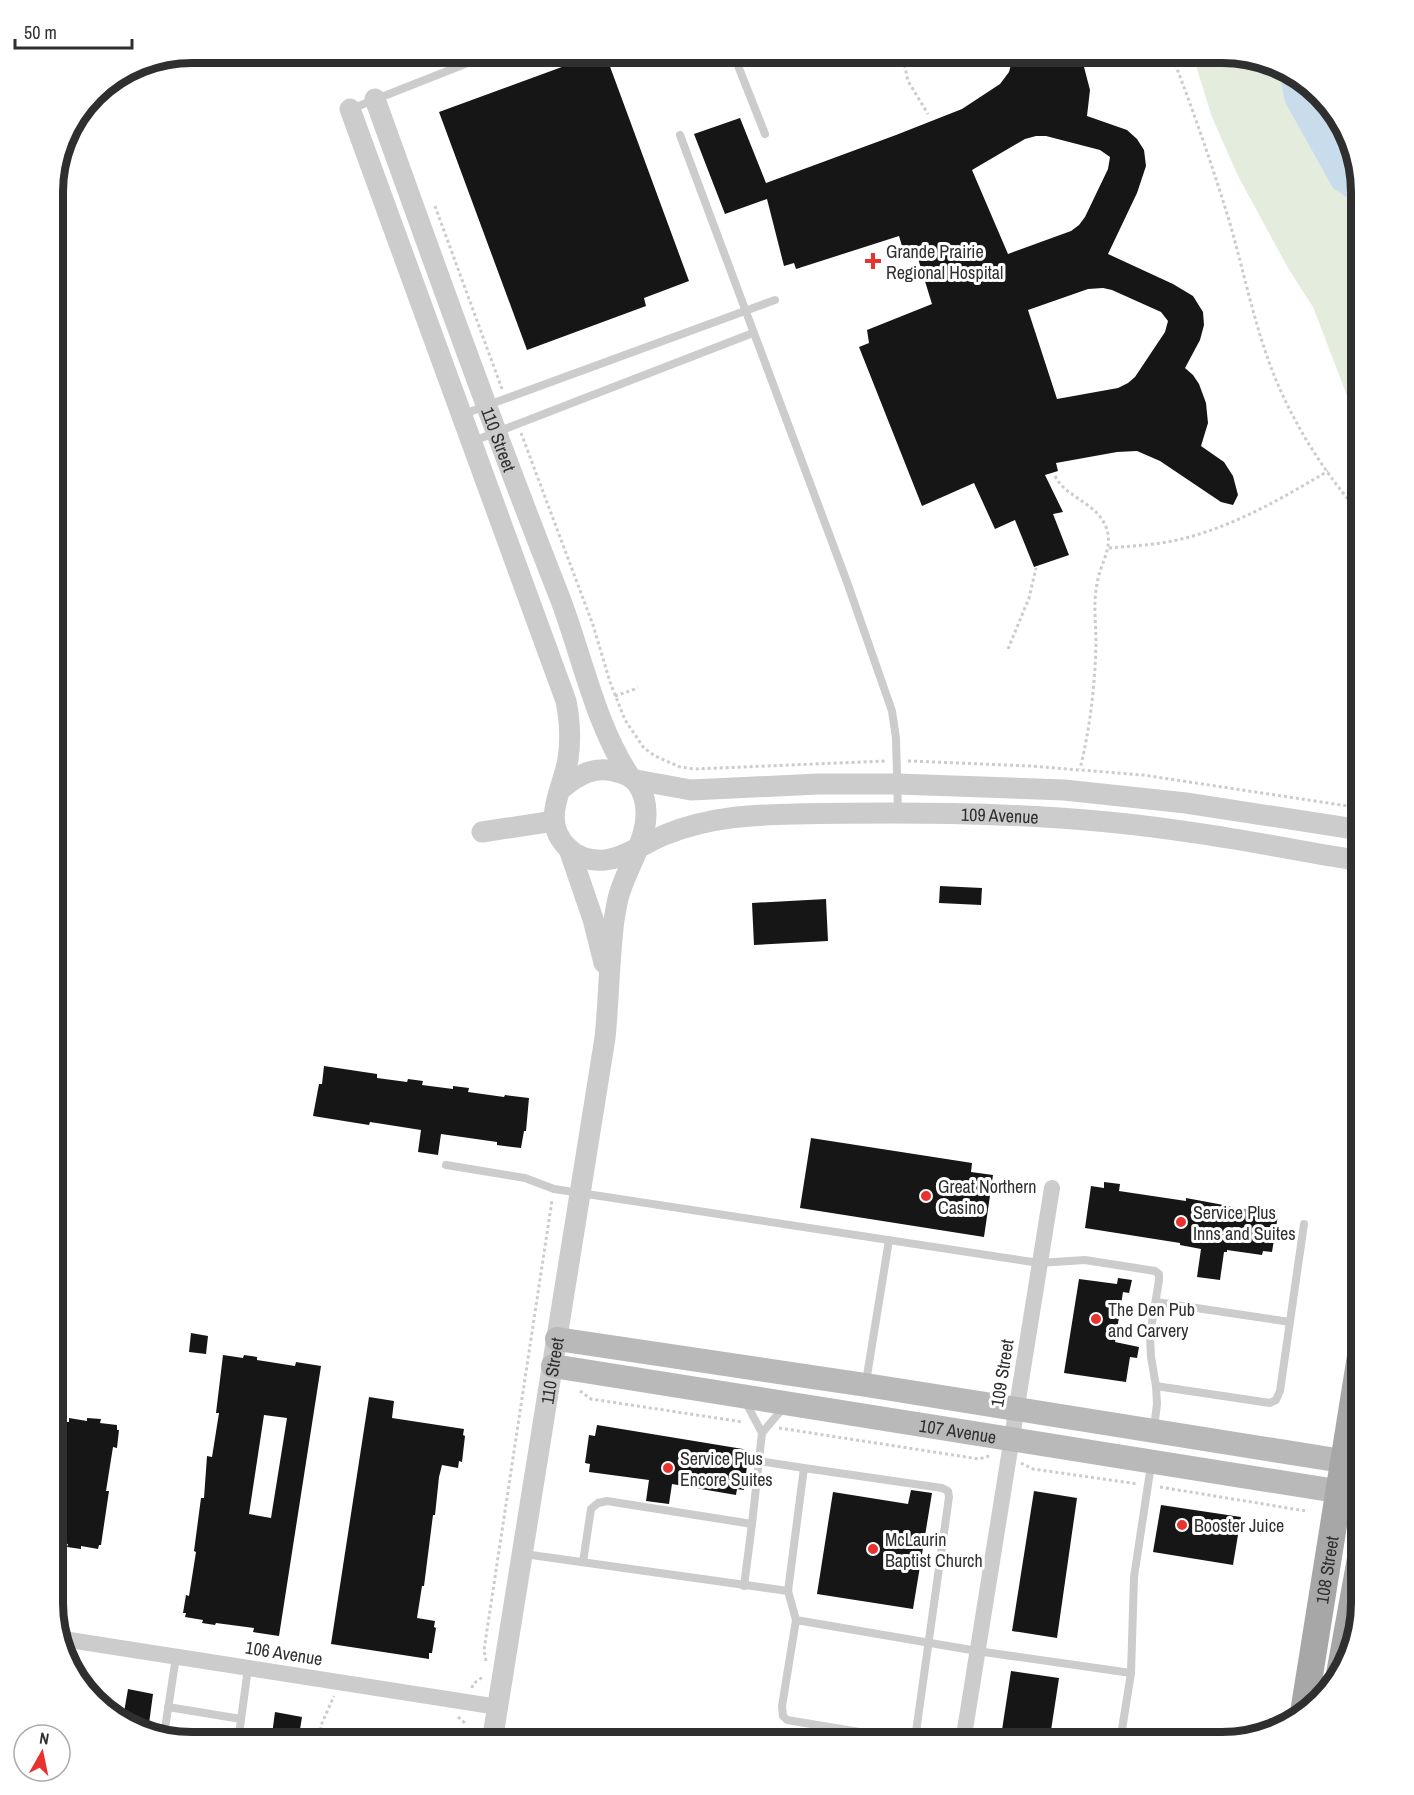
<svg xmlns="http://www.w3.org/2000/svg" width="1414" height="1795" font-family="'Archivo Narrow',sans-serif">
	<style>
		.green { fill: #e4ecdd }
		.water { fill: #c9dcec }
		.building { fill: #161616; fill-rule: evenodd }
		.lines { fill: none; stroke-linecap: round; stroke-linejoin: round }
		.path { stroke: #ccc; stroke-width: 3; stroke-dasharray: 3 3; stroke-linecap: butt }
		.service { stroke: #ccc; stroke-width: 8 }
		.minor { stroke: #ccc; stroke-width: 16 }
		.tertiary { stroke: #ccc; stroke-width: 21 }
		.secondary { stroke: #b9b9b9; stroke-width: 24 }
		.primary { stroke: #a7a7a7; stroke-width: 27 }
		.poi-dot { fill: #e73230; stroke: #fff; stroke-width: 2 }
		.labels { text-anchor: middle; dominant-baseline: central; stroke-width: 6; stroke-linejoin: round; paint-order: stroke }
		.poi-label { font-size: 18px; fill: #2f2f2f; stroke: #fff; text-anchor: start }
		.street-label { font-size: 18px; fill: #2f2f2f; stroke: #fff }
		.rim { fill: none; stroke: #2f2f2f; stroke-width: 8 }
	</style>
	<rect width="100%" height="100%" fill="#fff"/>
	<!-- green -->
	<path class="green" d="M1192,53H1231L1292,71L1338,115L1361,192V432L1313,307L1288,268L1238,176L1212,117Z"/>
	<!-- water -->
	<path class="water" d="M1278,67L1292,71L1333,110L1341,124L1361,192V207L1333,188L1285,102Z"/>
	<!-- building -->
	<g class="building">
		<path d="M600,53H605L689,281L644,298L646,306L527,350L439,112Z"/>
		<path d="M1014,53H1073L1084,67L1090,90L1087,116L1127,130L1137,139L1144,150L1146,166L1137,193L1108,254L1173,284L1193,296L1203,312L1204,325L1200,340L1185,368L1193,375L1199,384L1206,403L1208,423L1201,446L1224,462L1233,476L1238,495L1233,505L1221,502L1160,461L1137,451L1117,452L1056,463L1058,471L1045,475L1063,512L1053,514L1069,555L1034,567L1015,520L995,529L974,483L922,506L859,347L869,343L867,330L932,304L916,252L905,256L899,236L796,269L794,263L784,266L767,199L725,214L694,134L740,118L766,183L896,135L962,109L1000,84L1009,72ZM1036,136H1046L1100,150L1110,157L1108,169L1085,217L1079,225L1071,231L1008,254L972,170L1025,139ZM1103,288L1112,290L1161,312L1168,321L1165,332L1135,377L1128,383L1118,388L1057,399L1028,310L1088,289Z"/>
		<path d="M940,886L982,888L981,905L939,903Z"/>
		<path d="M826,899L828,941L754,945L752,903Z"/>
		<path d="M324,1066L377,1074V1078L407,1082L408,1079L423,1081L422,1085L453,1089V1086L469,1088L468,1092L504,1097L505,1095L529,1098L526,1131H524L521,1148L497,1145V1142L441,1134L438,1155L418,1152L421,1130L370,1122L369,1125L313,1116L319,1084H322Z"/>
		<path d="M811,1138L972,1163L971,1172L993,1175L984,1237L800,1208Z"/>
		<path d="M1104,1182L1120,1184L1119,1191L1186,1201V1198L1278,1215L1272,1252L1263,1251L1262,1255L1227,1250V1252H1224L1220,1280L1197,1277L1201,1249L1180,1245V1243L1085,1228L1091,1186L1104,1188Z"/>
		<path d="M1118,1278L1132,1280L1129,1293L1123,1292L1115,1342L1139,1347L1137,1358L1130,1357L1126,1382L1064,1373L1079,1279L1117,1284Z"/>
		<path d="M191,1333L208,1336L206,1354L189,1352Z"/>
		<path d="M223,1355L243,1358L244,1355L257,1357V1360L295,1366L296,1362L321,1366L279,1636L253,1632L254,1628L216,1623L215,1625L202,1623L203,1620L185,1617L186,1613H183L186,1595L189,1596L196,1552L194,1551L201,1498H204L207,1456L212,1457L219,1413H216ZM264,1415L287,1418L271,1518L249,1514Z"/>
		<path d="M369,1397L394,1401L392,1418L464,1429L463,1435L465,1436L462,1462L459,1461L458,1468L442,1465L439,1477L435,1515H433L424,1586H422L417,1618L435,1621L434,1627L436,1628L432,1653H429V1659L331,1644Z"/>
		<path d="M69,1418L87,1421V1418L101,1419L100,1423L117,1425V1430H119L117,1448L113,1447L106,1491H109L101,1545H99L98,1549L81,1546V1549L67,1547L68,1544L53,1542V1519L55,1520L60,1489H62L67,1440L63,1439L66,1422H69Z"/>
		<path d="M597,1425L749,1450L744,1490L737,1489L736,1495L672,1484L669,1504L646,1501L649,1480L589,1472L590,1464L585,1463L589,1435L595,1436Z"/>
		<path d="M911,1490L932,1493L913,1609L817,1594L833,1492L908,1504Z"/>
		<path d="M1034,1491L1077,1498L1057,1638L1012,1631Z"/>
		<path d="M1161,1505L1241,1517L1233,1565L1153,1552Z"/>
		<path d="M1011,1671L1059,1678L1050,1737L1002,1730Z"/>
		<path d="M128,1689L153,1694L148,1731L122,1724Z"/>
		<path d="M275,1712L302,1717L298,1742H271Z"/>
	</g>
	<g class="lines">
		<!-- path -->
		<g class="path">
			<path d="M902,53L908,81L928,114"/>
			<path d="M1171,53C1190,102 1208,153 1224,204C1242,260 1252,320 1274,375C1293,423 1326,476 1361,514"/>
			<path d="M435,206L502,389"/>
			<path d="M521,433L593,625L610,682L625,720L644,748L655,756L680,767L694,769L887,761"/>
			<path d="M1055,476C1066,498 1096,502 1106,527C1114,548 1100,563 1097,584C1093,603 1096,624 1096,643C1095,686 1090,728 1080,769"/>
			<path d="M1109,548C1132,546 1155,545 1177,540C1231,528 1281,499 1328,471"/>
			<path d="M1008,649L1029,598L1036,568"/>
			<path d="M615,696L638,688"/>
			<path d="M908,761L1030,766L1143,775L1361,808"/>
			<path d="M580,1391L591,1399L743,1422"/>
			<path d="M779,1428L979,1459L989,1456"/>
			<path d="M1021,1463L1033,1469L1138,1484"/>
			<path d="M1160,1487L1306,1511"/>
			<path d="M486,1661L484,1650L552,1200"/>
			<path d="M472,1688L473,1684L484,1676"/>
			<path d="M458,1717L466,1724"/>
			<path d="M318,1742L322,1723L334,1696"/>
		</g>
		<!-- service -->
		<g class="service">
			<path d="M733,53L765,134"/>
			<path d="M351,109L493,53"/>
			<path d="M680,135L847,582L892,711L896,738L898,813"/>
			<path d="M461,415L775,300"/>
			<path d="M471,442L753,333"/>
			<path d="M446,1165L525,1178L554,1189L1039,1263L1085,1260L1155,1271L1159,1274V1280L1150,1335L1151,1357L1156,1386L1157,1404L1154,1428"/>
			<path d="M1156,1302L1290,1322"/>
			<path d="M866,1382L889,1240"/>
			<path d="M1156,1386L1270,1403L1276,1400L1280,1391L1304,1224"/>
			<path d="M744,1399L762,1433"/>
			<path d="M759,1461L804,1468L788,1591"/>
			<path d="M752,1524L762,1433L784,1407"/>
			<path d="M524,1554L788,1591L796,1620L977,1651L1131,1673L1134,1577L1151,1465"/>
			<path d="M583,1562L591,1509L598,1503L607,1501L752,1524L744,1586"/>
			<path d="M796,1620L782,1706L783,1716L787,1720L908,1740L913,1737L916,1732L949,1497L948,1491L942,1488L804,1468"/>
			<path d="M168,1707L241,1719"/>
			<path d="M164,1735L176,1657"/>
			<path d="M238,1742L248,1668"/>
			<path d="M1120,1742L1131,1673"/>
		</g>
		<!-- minor -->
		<g class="minor">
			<path d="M63,1639L498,1707"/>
			<path d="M963,1742L1052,1188"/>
		</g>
		<!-- tertiary -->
		<g class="tertiary">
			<path id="s1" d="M375,99C435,266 495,433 560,598C582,656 595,723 629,775"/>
			<path id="s2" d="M350,109L566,701C570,721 571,739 568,759C563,791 539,821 569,849C579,858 592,861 605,860C623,859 648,841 667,834C709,817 750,815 795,814C899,812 1004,812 1108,822C1193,830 1277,847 1361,861"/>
			<path d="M636,780L691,790L818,784H897L1064,790L1186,803L1361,830"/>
			<path d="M482,832L554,821"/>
			<path d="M569,849L593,919L604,963"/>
			<path id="s3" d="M492,1742L605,1038C609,999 609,959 614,920C616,910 617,898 621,889C631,859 653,830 644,798C640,785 634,777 621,773C596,764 579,774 560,790"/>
		</g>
		<!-- secondary -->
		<g class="secondary">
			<path d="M557,1339L866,1385L1361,1464"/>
			<path id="s4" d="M553,1366L1361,1495"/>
		</g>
		<!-- primary -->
		<g class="primary">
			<path d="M1339,1677L1361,1556"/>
			<path id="s5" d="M1303,1716L1361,1353"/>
		</g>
	</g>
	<!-- markers -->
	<g class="poi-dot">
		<path d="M870 252h6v6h6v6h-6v6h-6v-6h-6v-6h6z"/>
		<circle cx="926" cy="1196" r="6"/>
		<circle cx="1181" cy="1222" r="6"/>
		<circle cx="1096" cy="1319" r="6"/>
		<circle cx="668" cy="1468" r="6"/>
		<circle cx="1182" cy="1525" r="6"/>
		<circle cx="873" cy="1549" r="6"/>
	</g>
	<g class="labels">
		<!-- poi labels -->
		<g class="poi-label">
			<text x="886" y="251">Grande Prairie<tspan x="886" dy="21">Regional Hospital</tspan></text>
			<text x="938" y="1186">Great Northern<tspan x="938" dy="21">Casino</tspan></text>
			<text x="1193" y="1212">Service Plus<tspan x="1193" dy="21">Inns and Suites</tspan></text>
			<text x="1108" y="1309">The Den Pub<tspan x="1108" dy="21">and Carvery</tspan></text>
			<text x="680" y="1458">Service Plus<tspan x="680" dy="21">Encore Suites</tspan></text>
			<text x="1194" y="1525">Booster Juice</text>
			<text x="885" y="1539">McLaurin<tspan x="885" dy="21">Baptist Church</tspan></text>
		</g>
		<!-- street labels -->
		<g class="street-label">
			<text stroke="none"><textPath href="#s1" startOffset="362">110 Street</textPath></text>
			<text stroke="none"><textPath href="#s2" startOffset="1226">109 Avenue</textPath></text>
			<text stroke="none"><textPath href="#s3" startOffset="376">110 Street</textPath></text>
			<text transform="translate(1002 1373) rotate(-81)">109 Street</text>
			<text stroke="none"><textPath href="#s4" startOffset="410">107 Avenue</textPath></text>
			<text stroke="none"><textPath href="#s5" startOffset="148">108 Street</textPath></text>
			<text transform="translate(284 1653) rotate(9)">106 Avenue</text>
		</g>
	</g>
	<!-- crop -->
	<path d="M0 0H1414V1795H0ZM192 63H1222A129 129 0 0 1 1351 192V1603A129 129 0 0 1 1222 1732H192A129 129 0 0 1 63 1603V192A129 129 0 0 1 192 63Z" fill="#fff" fill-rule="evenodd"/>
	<path class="rim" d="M192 63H1222A129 129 0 0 1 1351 192V1603A129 129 0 0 1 1222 1732H192A129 129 0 0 1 63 1603V192A129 129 0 0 1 192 63Z"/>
	<!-- north arrow -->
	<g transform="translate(42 1753) rotate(9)"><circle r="28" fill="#ffffff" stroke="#acacac" stroke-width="1.5"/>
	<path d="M0-4.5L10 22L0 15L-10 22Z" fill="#e73230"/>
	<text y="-9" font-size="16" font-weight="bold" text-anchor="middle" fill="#2f2f2f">N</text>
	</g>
	<!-- scale -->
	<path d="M15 39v9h117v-9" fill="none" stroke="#2f2f2f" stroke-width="3"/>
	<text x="24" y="39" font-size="18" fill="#2f2f2f" stroke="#ffffff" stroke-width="4.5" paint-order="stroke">50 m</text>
</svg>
